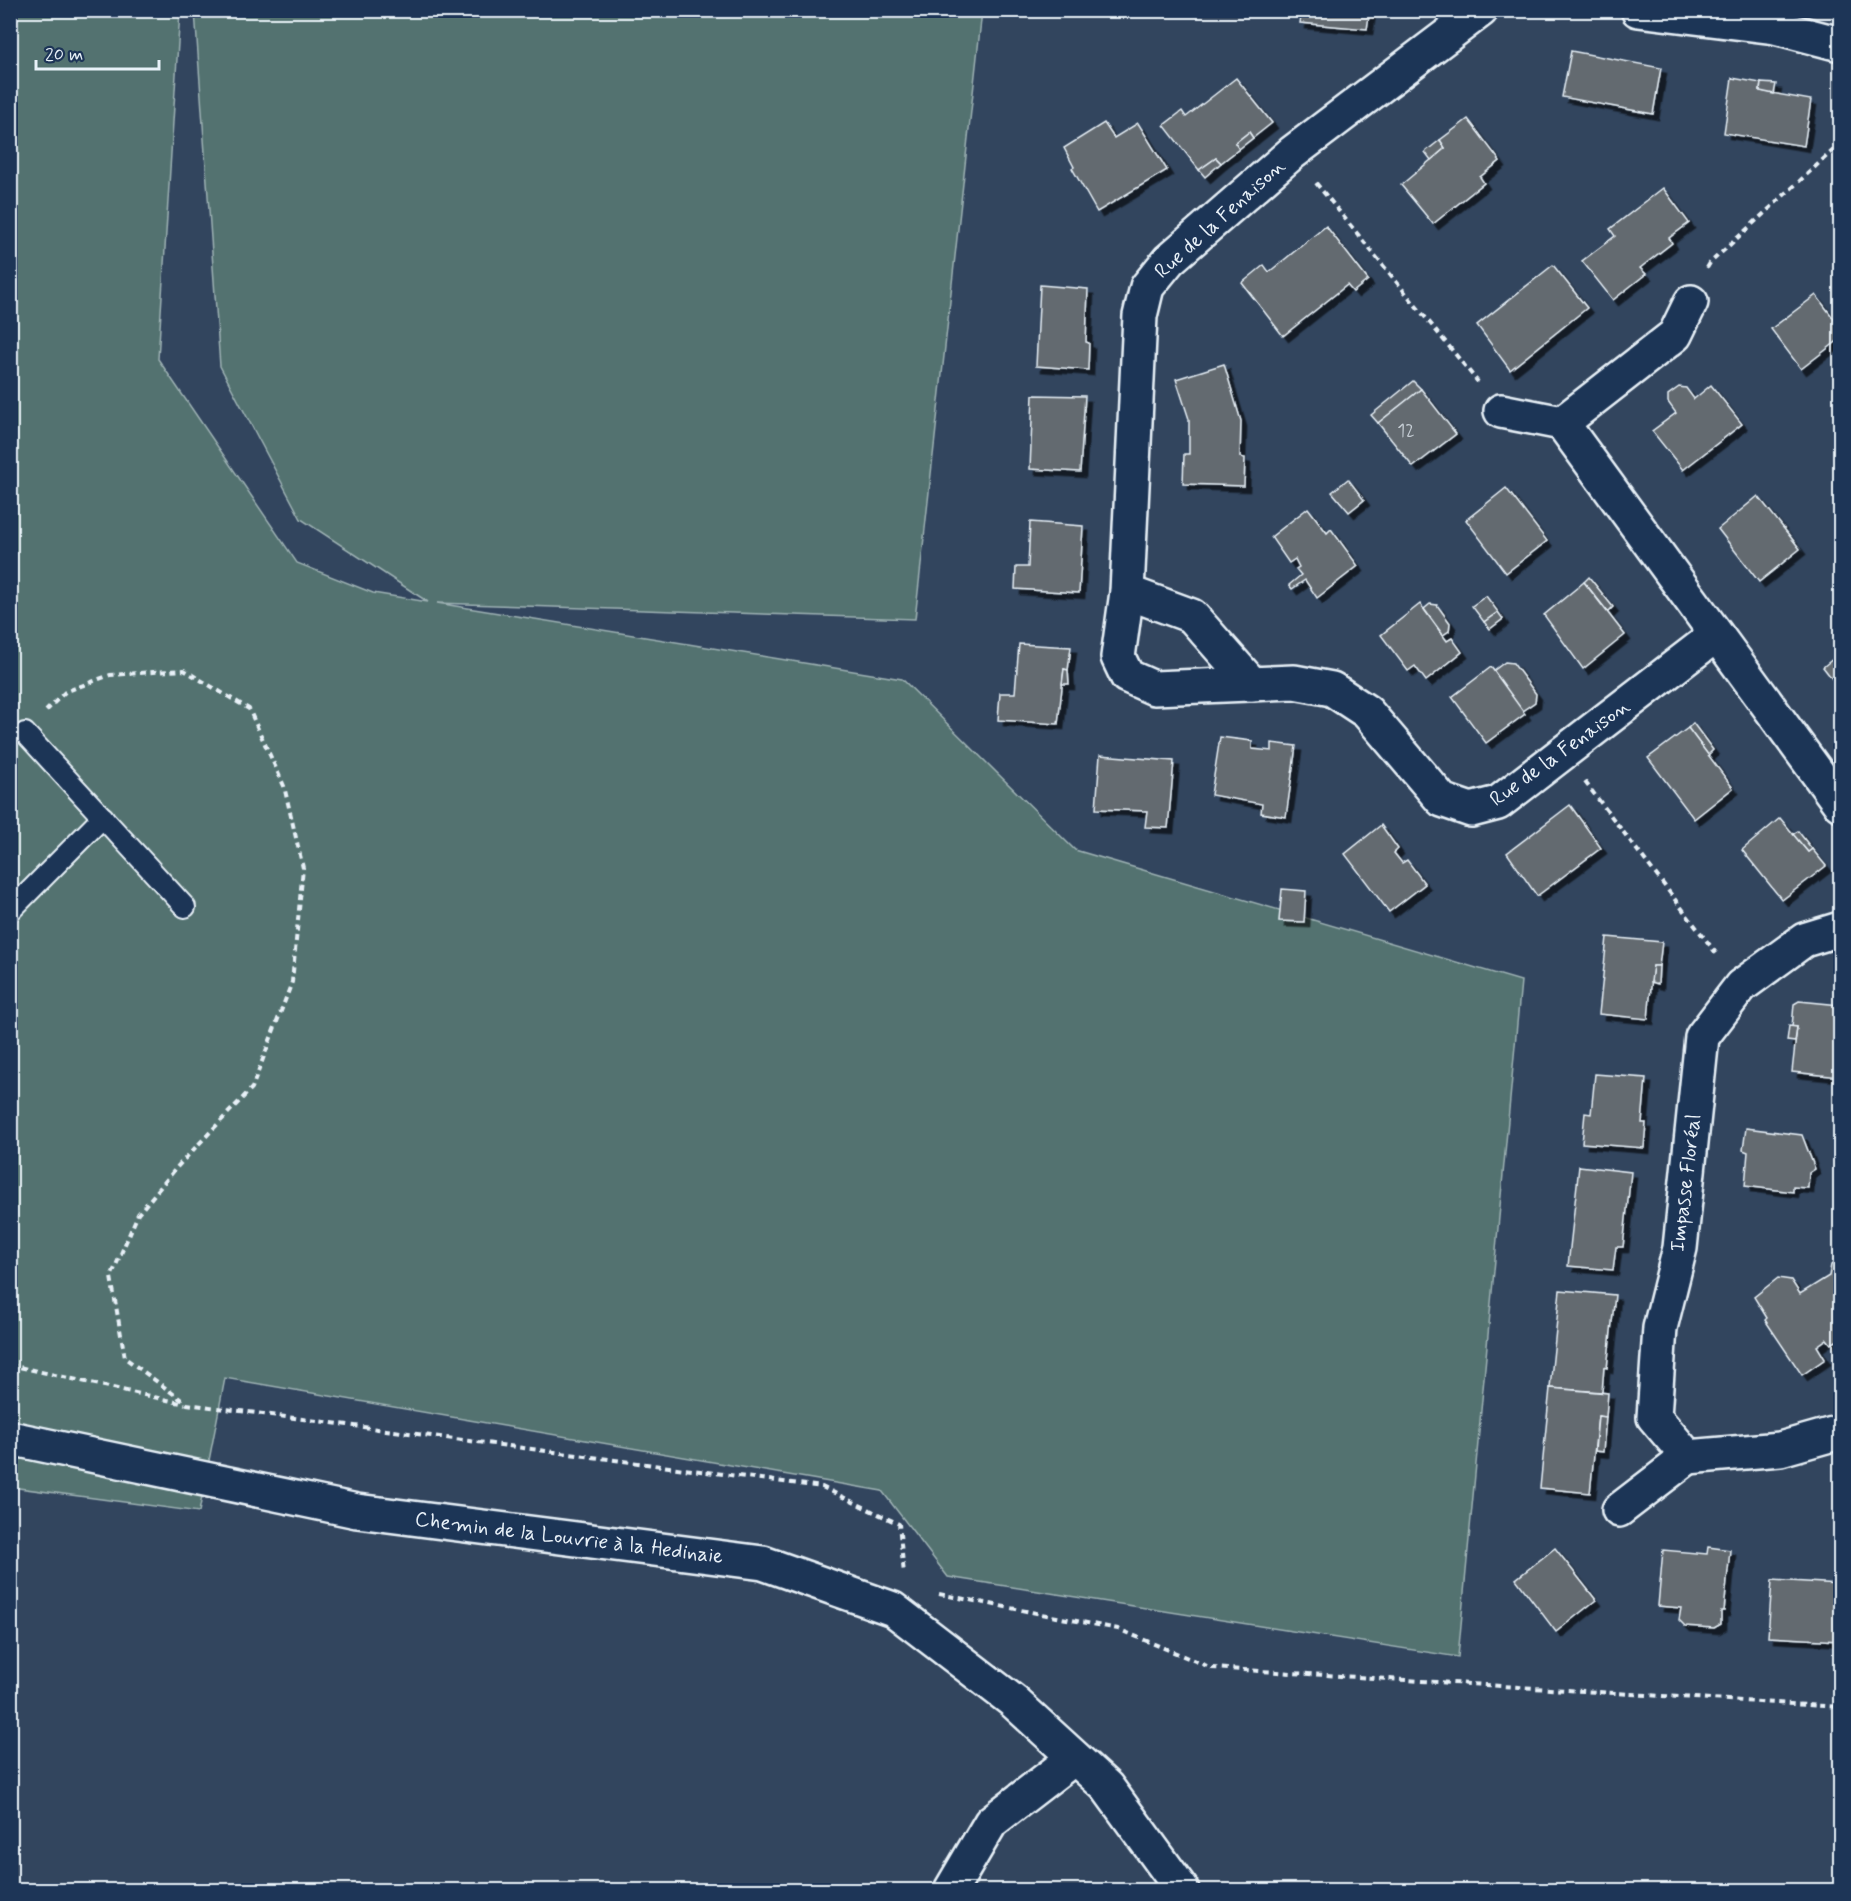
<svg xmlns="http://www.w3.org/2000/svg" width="1851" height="1901" font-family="Mynerve,sans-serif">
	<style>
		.green { fill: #537270; stroke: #9eb2b4; stroke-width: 1.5 }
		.building { fill: #646a70; stroke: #e8f1f8; stroke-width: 1.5; filter: url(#shadow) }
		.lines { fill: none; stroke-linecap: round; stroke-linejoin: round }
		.service-casing { stroke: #e8f1f8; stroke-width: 24 }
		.minor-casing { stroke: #e8f1f8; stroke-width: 38 }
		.path { stroke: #e8f1f8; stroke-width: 4; stroke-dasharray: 6 4.5; stroke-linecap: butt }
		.service { stroke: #1d3557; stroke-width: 20 }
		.minor { stroke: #1d3557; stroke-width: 33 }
		.labels { text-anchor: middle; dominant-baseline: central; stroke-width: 4.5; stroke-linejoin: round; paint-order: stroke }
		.number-label { font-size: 18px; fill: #c7cfd6 }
		.street-label { font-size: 21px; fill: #e8f1f8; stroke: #1d3557 }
	</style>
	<defs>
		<filter id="shadow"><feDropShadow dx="5.5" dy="5.5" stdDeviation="0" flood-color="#0009"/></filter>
	</defs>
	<rect width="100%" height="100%" fill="#32455e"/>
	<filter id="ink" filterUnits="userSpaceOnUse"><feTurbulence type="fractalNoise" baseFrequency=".0167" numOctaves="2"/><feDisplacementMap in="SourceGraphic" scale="12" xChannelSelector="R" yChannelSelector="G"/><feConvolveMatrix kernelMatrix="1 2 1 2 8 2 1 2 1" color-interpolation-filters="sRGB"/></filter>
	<g filter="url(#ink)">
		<!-- green -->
		<path class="green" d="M11,11H180L158,359L297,563L373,593L428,602L301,519L220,366L195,11H982L915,619L437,603L902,679L1075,850L1521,981L1458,1657L948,1577L882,1491L225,1378L199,1512L11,1487Z"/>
		<!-- building -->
		<g class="building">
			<path d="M1302,10H1370L1367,29L1300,23Z"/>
			<path d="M1571,51L1661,68L1653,114L1562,97Z"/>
			<path d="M1236,78L1272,123L1253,138L1249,132L1235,143L1239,149L1221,163L1216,158L1199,170L1164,125L1182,111L1186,117Z"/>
			<path d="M1732,78L1761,83L1760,91L1811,100L1804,146L1724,133Z"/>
			<path d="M1761,83L1776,84L1774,94L1760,91Z"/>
			<path d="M1468,119L1500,161L1480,177L1484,183L1433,224L1401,185L1445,148L1440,140Z"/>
			<path d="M1104,123L1114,138L1138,123L1167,170L1097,212L1072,168L1074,167L1064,148Z"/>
			<path d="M1249,132L1253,138L1239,149L1235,143Z"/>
			<path d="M1440,140L1445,148L1431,160L1425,152Z"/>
			<path d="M1216,158L1221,163L1205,177L1199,170Z"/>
			<path d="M1663,188L1689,223L1669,238L1672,243L1640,268L1646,274L1613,300L1582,261L1615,236L1610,229Z"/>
			<path d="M1326,226L1368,280L1353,292L1347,285L1283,336L1242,283L1264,265L1269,272Z"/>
			<path d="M1553,265L1587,308L1510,370L1477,325Z"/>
			<path d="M1040,285L1088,289L1086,342L1089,343L1088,370L1036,366Z"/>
			<path d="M1816,295L1840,327V339L1801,369L1771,329Z"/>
			<path d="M1224,364L1241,421L1240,457L1245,458L1244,486L1183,484L1184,454H1189V419L1176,379Z"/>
			<path d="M1413,381L1421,389L1378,423L1371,415Z"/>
			<path d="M1711,385L1742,424L1683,470L1652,431L1676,413L1668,402V395L1679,387L1686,388L1694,399Z"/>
			<path d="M1421,389L1456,434L1413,467L1378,423Z"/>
			<path d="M1033,395L1085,396L1080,472L1030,469Z"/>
			<path d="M1348,479L1364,500L1349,512L1332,492Z"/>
			<path d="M1506,488L1547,541L1506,573L1466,520Z"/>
			<path d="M1758,496L1800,549L1759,582L1718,529Z"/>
			<path d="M1308,508L1327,533L1331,529L1358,566L1317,598L1305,580L1292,589L1289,585L1301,575L1296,569L1299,567L1295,559L1289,563L1271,537Z"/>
			<path d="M1030,522L1083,526L1079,593L1015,589L1016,567H1028Z"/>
			<path d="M1589,577L1613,607L1608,612L1584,582Z"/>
			<path d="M1584,582L1625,635L1583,669L1544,615Z"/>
			<path d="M1486,596L1498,612L1484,622L1472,606Z"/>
			<path d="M1420,604L1447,641L1452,638L1462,652L1426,681L1415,666L1408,671L1381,635Z"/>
			<path d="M1430,604L1437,605L1450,623L1449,631L1443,635L1424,609Z"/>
			<path d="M1498,612L1503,619L1490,629L1484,622Z"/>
			<path d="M1019,644L1071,647L1068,670L1064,669L1058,724L998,720L1000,693H1015Z"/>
			<path d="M1840,653V689L1823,667Z"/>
			<path d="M1505,662L1513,663L1536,694L1535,702L1522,711L1493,671Z"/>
			<path d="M1491,667L1525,714L1486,743L1452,697Z"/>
			<path d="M1064,669L1068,670L1069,684H1062Z"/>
			<path d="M1693,723L1713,750L1708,755L1688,728Z"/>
			<path d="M1688,728L1733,788L1694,819L1648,758Z"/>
			<path d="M1220,737L1252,741V749L1272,751V743L1296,746L1286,817L1261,813L1262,804L1211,795Z"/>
			<path d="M1100,755L1174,761L1168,828L1145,827L1147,811L1096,809Z"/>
			<path d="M1570,805L1601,848L1537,896L1507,853Z"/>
			<path d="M1780,818L1808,852L1812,849L1826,866L1782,900L1742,850Z"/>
			<path d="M1381,825L1398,849L1394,853L1402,863L1407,860L1425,884L1389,912L1345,854Z"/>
			<path d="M1798,831L1812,849L1808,852L1793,834Z"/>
			<path d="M1282,889L1306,891L1304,922L1279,921Z"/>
			<path d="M1607,937L1662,942L1659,966H1653L1648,1019L1599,1014Z"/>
			<path d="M1653,966H1659L1658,984L1651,982Z"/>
			<path d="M1799,1001L1840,1005V1077L1792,1072L1797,1027H1792L1794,1004Z"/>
			<path d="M1789,1026L1797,1027L1795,1042L1787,1041Z"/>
			<path d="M1595,1074L1646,1078L1642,1123H1646L1644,1148L1582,1143L1585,1113L1591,1114Z"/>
			<path d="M1746,1128L1802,1135L1815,1169L1809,1173L1808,1188L1793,1187V1192L1745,1186L1748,1152L1743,1150Z"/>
			<path d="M1579,1166L1631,1172L1623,1247H1616L1613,1270L1568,1266Z"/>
			<path d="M1839,1260H1840V1336L1839,1337L1840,1339L1831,1344L1827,1339L1817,1346L1825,1359L1802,1375L1765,1320L1767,1318L1754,1297L1778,1278L1791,1280L1800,1294L1829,1276L1831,1265Z"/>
			<path d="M1560,1290L1615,1295L1607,1368L1604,1367L1602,1392L1550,1388Z"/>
			<path d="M1550,1388L1608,1393L1606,1417L1598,1416L1590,1493L1540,1488Z"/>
			<path d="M1598,1416L1606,1417L1603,1452L1595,1451Z"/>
			<path d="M1708,1547L1730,1550L1724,1611H1721V1624L1714,1628L1685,1626L1679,1620L1681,1608L1658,1606L1663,1550L1707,1554Z"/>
			<path d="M1555,1548L1596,1600L1556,1632L1516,1579Z"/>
			<path d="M1772,1580L1840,1584V1641L1768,1637Z"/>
		</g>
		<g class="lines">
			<defs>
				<g id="service">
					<path d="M25,733L185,907"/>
					<path d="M10,911L103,817"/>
				</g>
				<g id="minor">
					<path d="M1481,10L1292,153L1169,260L1147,287L1140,316L1127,592L1118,657L1127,676L1154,688L1294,682L1332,689L1367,712L1442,800L1471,810L1498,803L1716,635"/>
					<path d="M1638,10L1775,27L1840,44"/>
					<path d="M1691,302L1675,335L1562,423L1840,804"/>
					<path d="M1501,411L1562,423"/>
					<path d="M1127,592L1192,616L1252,684"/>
					<path d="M1840,929L1804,940L1741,986L1702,1037L1680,1248L1660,1328L1654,1417L1688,1457L1780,1449L1840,1432"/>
					<path d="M10,1438L357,1511L763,1563L893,1609L1013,1701L1107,1787L1182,1890"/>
					<path d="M1619,1510L1688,1457"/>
					<path d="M951,1890L991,1822L1074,1758"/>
				</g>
			</defs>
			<!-- service casing -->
			<use href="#service" class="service-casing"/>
			<!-- minor casing -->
			<use href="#minor" class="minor-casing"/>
			<!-- path -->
			<g class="path">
				<path d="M1316,183L1478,382"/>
				<path d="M1707,268L1710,263L1840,144"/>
				<path d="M46,711L65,692L110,675L184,670L249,709L284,786L303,868L292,982L252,1088L178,1166L138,1214L111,1277L125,1358L187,1404L822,1487L899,1524L904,1574"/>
				<path d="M1585,782L1719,957"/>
				<path d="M10,1365L185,1404"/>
				<path d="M939,1594L1118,1629L1212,1668L1840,1707"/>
			</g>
			<!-- service -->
			<use href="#service" class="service"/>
			<!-- minor -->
			<use href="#minor" class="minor"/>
		</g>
	</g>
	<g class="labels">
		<!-- number labels -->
		<g class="number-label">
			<text x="1406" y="431">12</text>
		</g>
		<!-- street labels -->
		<g class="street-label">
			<text transform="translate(1220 219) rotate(-42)">Rue de la Fenaison</text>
			<text transform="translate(1560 753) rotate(-36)">Rue de la Fenaison</text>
			<text transform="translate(1686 1183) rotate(-83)">Impasse Floréal</text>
			<text transform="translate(569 1538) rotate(7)">Chemin de la Louvrie à la Hedinaie</text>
		</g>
	</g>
	<!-- margin -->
	<rect width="1851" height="1901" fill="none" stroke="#1d3557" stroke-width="36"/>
	<rect x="18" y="18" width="1815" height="1865" fill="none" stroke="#e8f1f8" stroke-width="2" filter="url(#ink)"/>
	<!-- scale -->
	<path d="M36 60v9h123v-9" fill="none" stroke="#e8f1f8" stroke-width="3"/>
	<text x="45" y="60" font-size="18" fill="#e8f1f8" stroke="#1d3557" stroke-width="4.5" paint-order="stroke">20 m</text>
</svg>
